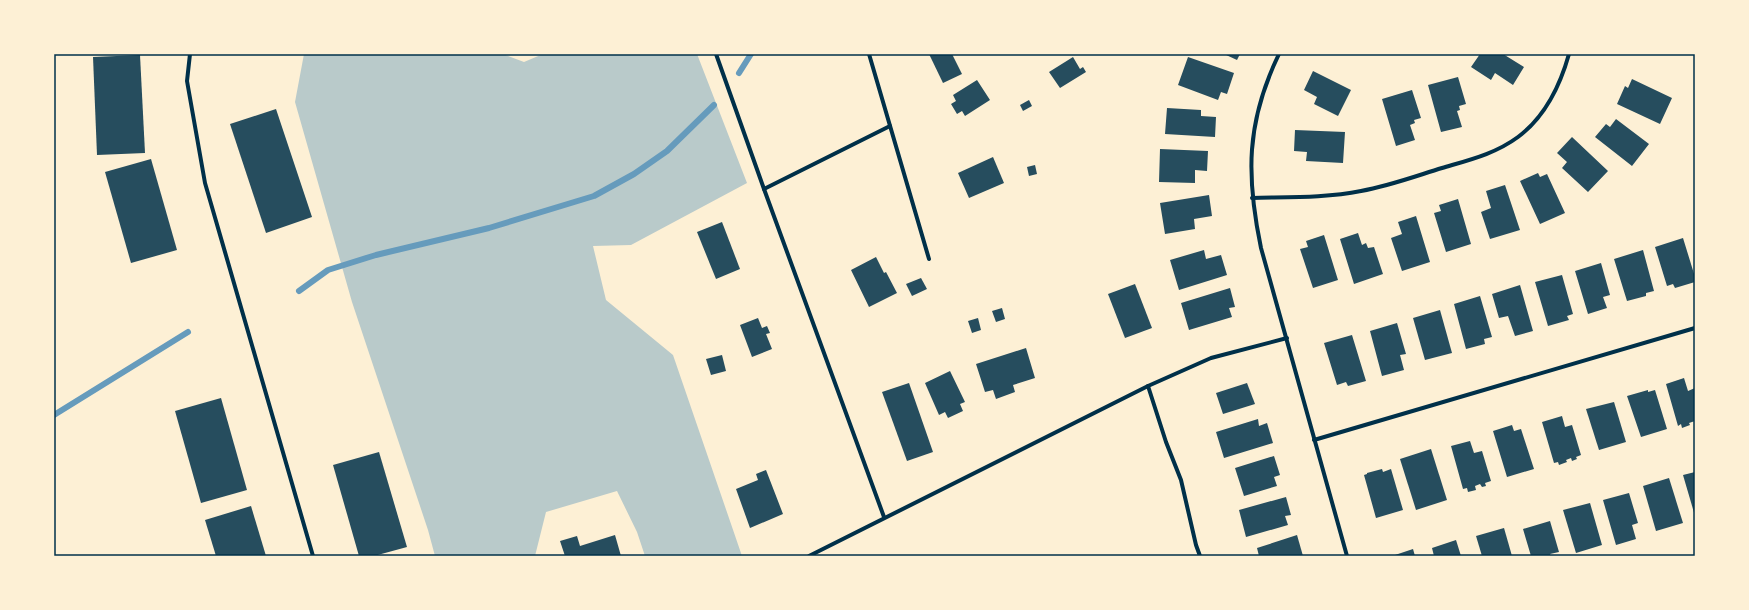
<svg xmlns="http://www.w3.org/2000/svg" width="1749" height="610" font-family="'Alegreya Sans',sans-serif">
	<style>
		.green { fill: #b9caca }
		.lines { fill: none; stroke-linecap: round; stroke-linejoin: round }
		.stream { stroke: #669bbc; stroke-width: 6 }
		.building { fill: #264d5e }
		.minor { stroke: #003049; stroke-width: 4 }
		.neatline { fill: none; stroke: #003049; stroke-width: 1.5 }
	</style>
	<rect width="100%" height="100%" fill="#fdf0d5"/>
	<!-- green -->
	<path class="green" d="M304,54H503L524,62L543,54H697L747,183L631,245L593,246L606,300L673,355L742,556H645L637,532L617,491L546,512L535,556H435L428,530L352,302L295,102Z"/>
	<g class="lines">
		<!-- stream -->
		<g class="stream">
			<path d="M739,73L751,54"/>
			<path d="M299,291L328,270L376,255L489,228L594,196L634,174L667,151L714,105"/>
			<path d="M54,415L188,332"/>
		</g>
	</g>
	<!-- building -->
	<g class="building">
		<path d="M929,54H952L962,74L943,83Z"/>
		<path d="M1224,54H1240L1237,60Z"/>
		<path d="M1480,54H1503L1524,67L1513,85L1495,73L1491,80L1471,67Z"/>
		<path d="M140,55L145,153L97,155L93,57Z"/>
		<path d="M1073,57L1080,69L1083,67L1086,72L1060,88L1049,72Z"/>
		<path d="M1188,57L1234,73L1227,94L1221,92L1218,100L1178,85Z"/>
		<path d="M1313,71L1351,90L1338,116L1314,104L1317,97L1304,90Z"/>
		<path d="M1458,77L1466,104L1459,106L1460,110L1457,111L1462,127L1441,132L1428,85Z"/>
		<path d="M1632,79L1672,98L1660,124L1617,104L1625,86L1628,88Z"/>
		<path d="M977,80L990,100L965,116L962,111L957,114L951,104L956,101L953,95Z"/>
		<path d="M1412,90L1421,118L1414,120L1415,123L1410,125L1415,140L1396,146L1382,99Z"/>
		<path d="M1029,100L1032,106L1023,111L1020,105Z"/>
		<path d="M1167,108L1201,110V116L1216,117L1215,137L1165,134Z"/>
		<path d="M276,109L312,217L266,233L230,124Z"/>
		<path d="M1616,119L1649,144L1632,166L1595,137L1606,124L1610,127Z"/>
		<path d="M1295,130L1345,132L1343,163L1306,161L1307,152L1294,151Z"/>
		<path d="M1572,137L1608,171L1588,192L1562,168L1567,162L1557,153Z"/>
		<path d="M1160,149L1208,151L1207,171L1195,170V183L1159,182Z"/>
		<path d="M993,157L1004,183L969,198L958,173Z"/>
		<path d="M151,159L177,250L131,263L105,172Z"/>
		<path d="M1035,165L1037,174L1029,176L1027,167Z"/>
		<path d="M1538,173L1540,177L1547,174L1565,213L1540,224L1520,181Z"/>
		<path d="M1505,185L1520,230L1490,239L1481,212L1491,208L1486,191Z"/>
		<path d="M1209,195L1212,216L1194,219L1195,229L1165,234L1160,203Z"/>
		<path d="M1458,199L1471,244L1446,252L1434,213L1441,211L1439,205Z"/>
		<path d="M1416,216L1430,262L1402,271L1391,238L1402,234L1398,222Z"/>
		<path d="M722,222L740,269L716,279L697,232Z"/>
		<path d="M1358,233L1362,245L1366,243L1368,248L1374,247L1383,274L1354,284L1340,239Z"/>
		<path d="M1324,235L1338,280L1313,288L1300,249L1308,247L1306,241Z"/>
		<path d="M1683,238L1695,277V282L1675,288L1673,284L1667,286L1655,247Z"/>
		<path d="M1204,250L1206,259L1221,255L1227,275L1179,290L1170,260Z"/>
		<path d="M1643,250L1654,291L1646,293V296L1627,301L1614,259Z"/>
		<path d="M876,257L884,273L886,272L897,293L869,307L851,270Z"/>
		<path d="M1601,263L1610,295L1603,297L1607,308L1588,314L1575,271Z"/>
		<path d="M1562,275L1573,314L1567,316L1569,320L1548,326L1535,282Z"/>
		<path d="M921,278L927,289L912,296L906,284Z"/>
		<path d="M1135,284L1152,328L1125,338L1108,294Z"/>
		<path d="M1520,285L1533,331L1515,336L1508,316L1499,318L1492,294Z"/>
		<path d="M1230,288L1235,307L1229,308L1232,317L1189,330L1181,303Z"/>
		<path d="M1480,296L1492,337L1484,339L1485,344L1466,349L1454,304Z"/>
		<path d="M1002,308L1005,319L996,322L992,311Z"/>
		<path d="M1440,310L1452,353L1425,360L1413,318Z"/>
		<path d="M758,318L762,328L767,326L770,333L766,334L772,349L752,357L740,325Z"/>
		<path d="M978,318L981,330L972,333L968,321Z"/>
		<path d="M1397,323L1406,354L1400,355L1404,370L1382,376L1370,331Z"/>
		<path d="M1352,335L1366,381L1348,386L1346,382L1337,385L1324,343Z"/>
		<path d="M1026,348L1035,378L1013,385L1015,392L996,399L993,390L985,392L976,364Z"/>
		<path d="M722,355L726,371L711,375L706,359Z"/>
		<path d="M950,371L965,402L960,404L963,411L948,418L945,412L939,415L925,383Z"/>
		<path d="M1684,378L1688,391L1695,388V421L1689,423L1690,425L1682,428L1681,424L1678,426L1666,384Z"/>
		<path d="M909,383L933,452L907,461L882,392Z"/>
		<path d="M1247,383L1255,404L1223,414L1216,393Z"/>
		<path d="M1648,390V392L1655,390L1667,429L1641,437L1627,396Z"/>
		<path d="M221,398L247,490L201,503L175,411Z"/>
		<path d="M1614,402L1626,442L1599,450L1586,409Z"/>
		<path d="M1562,416L1565,427L1572,425L1581,455L1576,457L1577,459L1572,461L1571,458L1566,460L1567,462L1559,465L1558,462L1554,463L1542,422Z"/>
		<path d="M1258,419L1259,426L1267,423L1273,443L1224,458L1216,432Z"/>
		<path d="M1512,425L1514,431L1521,429L1534,469L1507,477L1493,431Z"/>
		<path d="M1470,441L1474,453L1482,451L1491,481L1485,483L1486,486L1482,487L1480,484L1475,486L1476,490L1468,492L1467,488L1463,489L1451,446Z"/>
		<path d="M1431,449L1447,500L1416,510L1400,459Z"/>
		<path d="M379,452L407,547L374,556H359L333,465Z"/>
		<path d="M1274,456L1280,475L1274,477L1277,486L1244,496L1235,468Z"/>
		<path d="M1382,469L1383,472L1391,469L1403,510L1376,518L1364,475L1367,474V473Z"/>
		<path d="M766,470L783,514L750,528L736,489L758,480L756,474Z"/>
		<path d="M1695,472V516L1683,475Z"/>
		<path d="M1669,478L1683,523L1656,531L1643,486Z"/>
		<path d="M1629,493L1638,523L1632,525L1636,539L1616,545L1603,500Z"/>
		<path d="M1286,497L1291,515L1285,516L1288,525L1246,537L1239,510Z"/>
		<path d="M1590,503L1602,545L1576,553L1563,510Z"/>
		<path d="M251,506L266,556H216L205,520Z"/>
		<path d="M1550,521L1559,552L1550,554L1551,556H1531L1523,529Z"/>
		<path d="M1504,528L1512,556H1482L1476,536Z"/>
		<path d="M615,535L621,556H565L560,541L577,536L580,546Z"/>
		<path d="M1297,535L1303,556H1259L1257,548Z"/>
		<path d="M1456,540L1461,556H1434L1432,548Z"/>
		<path d="M1413,549L1415,556H1392Z"/>
	</g>
	<g class="lines">
		<!-- minor -->
		<g class="minor">
			<path d="M190,54L187,81L205,183L313,556"/>
			<path d="M716,54L764,189L884,517"/>
			<path d="M869,54L929,259"/>
			<path d="M1279,54C1246,122 1246,176 1261,248L1347,556"/>
			<path d="M764,189L890,126"/>
			<path d="M1252,198C1288,197 1326,198 1361,191C1389,186 1416,176 1442,168C1469,160 1495,154 1518,137C1545,117 1560,86 1569,54"/>
			<path d="M1148,386L1166,442L1181,480L1196,545L1200,556"/>
			<path d="M1314,440L1695,328"/>
			<path d="M809,556L1148,386L1211,358L1287,338"/>
		</g>
	</g>
	<!-- border -->
	<rect width="1749" height="610" fill="none" stroke="#fdf0d5" stroke-width="110"/>
	<rect x="55" y="55" width="1639" height="500" class="neatline"/>
</svg>
